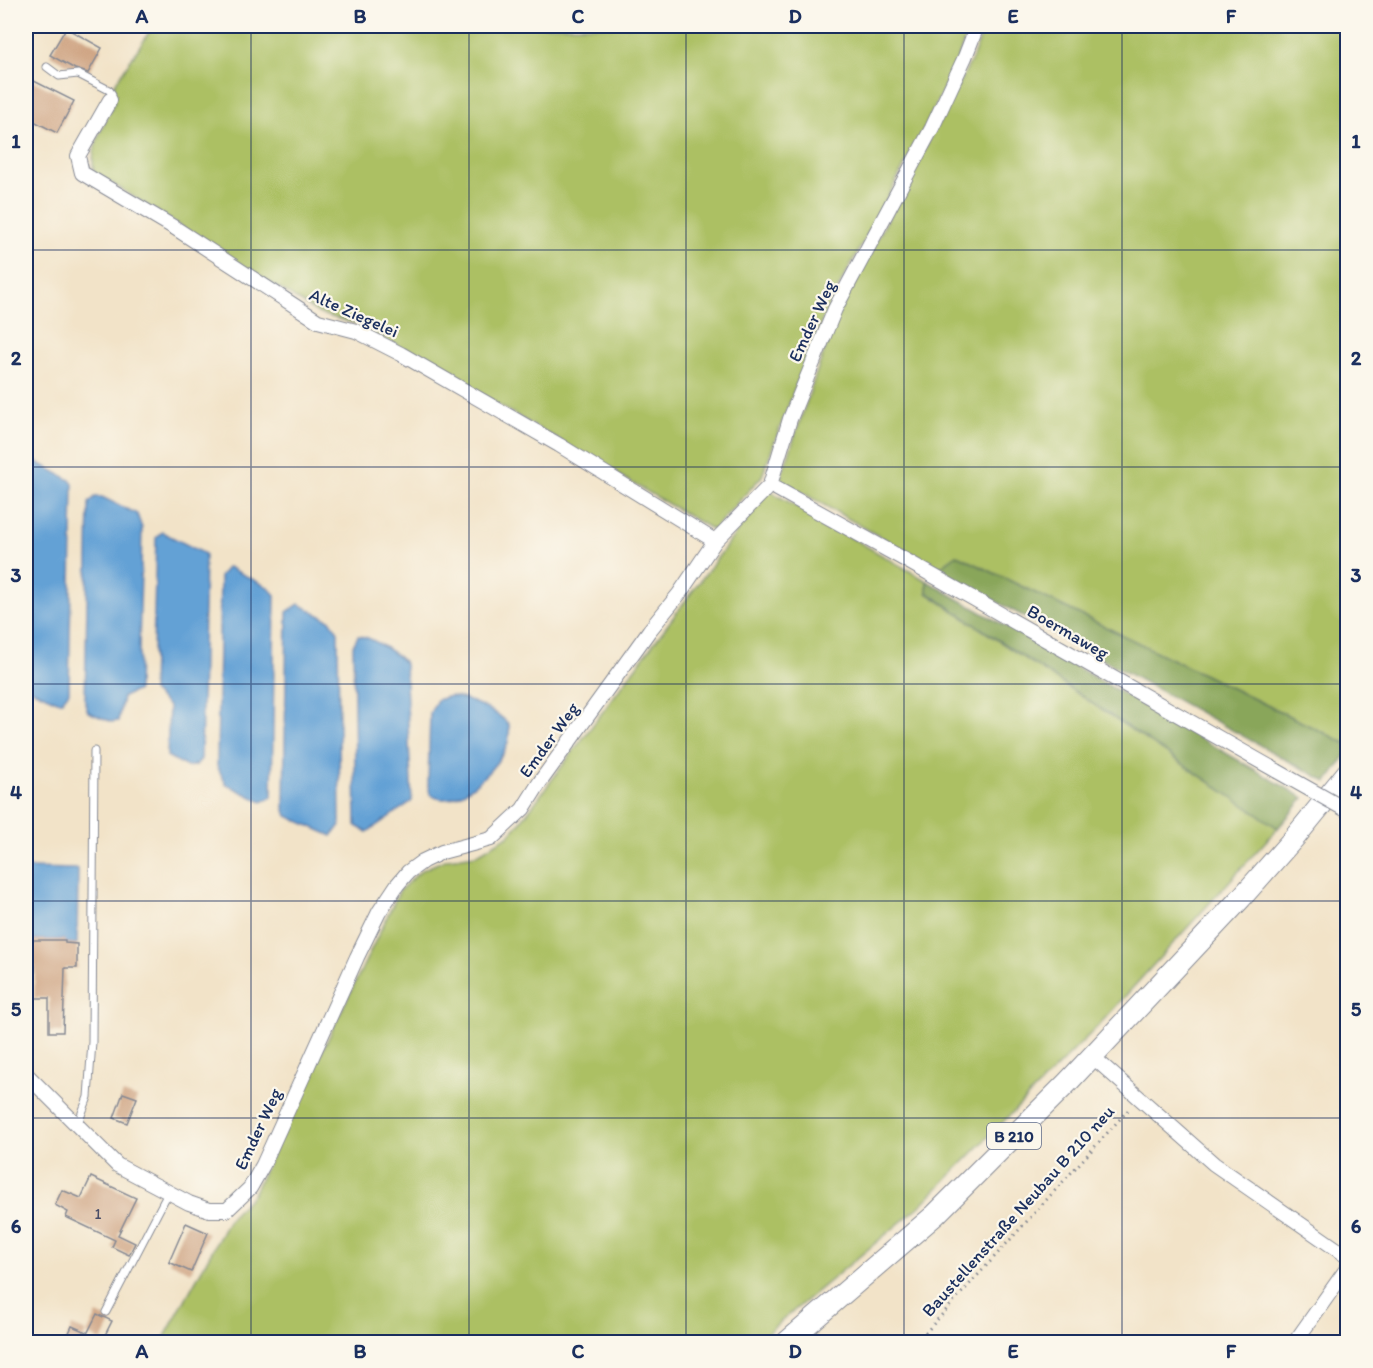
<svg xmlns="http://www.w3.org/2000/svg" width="1373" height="1368" font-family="Itim,sans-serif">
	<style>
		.green { fill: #acc064; stroke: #647861; stroke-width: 1.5 }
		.forest { fill: #89a65a; stroke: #526a5c; stroke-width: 1.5 }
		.water { fill: #63a1d5; stroke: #3f689a; stroke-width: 1.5 }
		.building { fill: #cfa483 }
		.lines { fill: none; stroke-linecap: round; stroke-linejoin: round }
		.service-casing { stroke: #868993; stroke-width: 9 }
		.minor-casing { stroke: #868993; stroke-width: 16 }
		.primary-casing { stroke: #868993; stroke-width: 23 }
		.path { stroke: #868993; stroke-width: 3; stroke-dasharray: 1.5 4.5; stroke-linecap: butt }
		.service { stroke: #fff; stroke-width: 7 }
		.minor { stroke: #fff; stroke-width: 14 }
		.primary { stroke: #fff; stroke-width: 21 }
		.minor-bridge-casing { stroke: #868993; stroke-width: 16; stroke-linecap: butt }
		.minor-bridge { stroke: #fff; stroke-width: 14 }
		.grid { fill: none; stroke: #1b2f5e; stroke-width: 1.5; stroke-opacity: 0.55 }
		.labels { text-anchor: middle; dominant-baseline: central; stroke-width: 4.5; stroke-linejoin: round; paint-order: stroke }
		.number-label { font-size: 15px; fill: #484c67 }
		.shield { fill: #fbf7ec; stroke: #5e6b89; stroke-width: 1.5 }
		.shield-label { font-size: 16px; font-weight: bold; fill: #1b2f5e }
		.street-label { font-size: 18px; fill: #1b2f5e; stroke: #fbf7ec }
		.neatline { fill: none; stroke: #1b2f5e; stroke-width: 2 }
		.grid-label { font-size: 20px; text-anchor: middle; font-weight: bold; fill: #1b2f5e }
	</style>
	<rect width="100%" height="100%" fill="#fbf7ec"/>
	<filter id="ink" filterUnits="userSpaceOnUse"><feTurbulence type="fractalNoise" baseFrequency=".0167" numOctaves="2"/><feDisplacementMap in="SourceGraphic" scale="12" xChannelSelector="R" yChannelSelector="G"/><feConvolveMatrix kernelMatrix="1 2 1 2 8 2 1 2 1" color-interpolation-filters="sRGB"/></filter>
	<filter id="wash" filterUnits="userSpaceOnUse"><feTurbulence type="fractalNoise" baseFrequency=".008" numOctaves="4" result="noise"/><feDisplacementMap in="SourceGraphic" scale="24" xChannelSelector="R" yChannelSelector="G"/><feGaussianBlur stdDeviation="1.35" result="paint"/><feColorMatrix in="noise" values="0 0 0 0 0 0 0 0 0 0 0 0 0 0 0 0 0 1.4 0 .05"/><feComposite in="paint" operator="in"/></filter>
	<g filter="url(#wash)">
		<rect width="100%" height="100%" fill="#f2e3c8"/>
		<!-- green -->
		<g class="green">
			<path d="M153,26H970L959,55L926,126L829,305L802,369L762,476L713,530L361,325L320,314L94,172C89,147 105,123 115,101L109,93Z"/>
			<path d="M985,26H1347V744L957,555L937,569L780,480L817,371L839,312L972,59Z"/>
			<path d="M768,490L927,581V593L1278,828L1098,1026L919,1207L756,1342H162L230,1218L253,1194L400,890L422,870L447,859L476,855L508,836L519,824Z"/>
		</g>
		<!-- forest -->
		<g class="forest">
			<path d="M957,555L1347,744V754L1327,782L937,569Z"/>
			<path d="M927,581L1304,798L1278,828L927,592Z"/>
		</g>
		<!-- water -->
		<g class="water">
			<path d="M31,459L70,480L73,484L69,692L62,701H57L26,687V468L28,460Z"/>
			<path d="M95,497H102L137,514L142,528L138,690L123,697L118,721L112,722L88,712L85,703L89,503Z"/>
			<path d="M162,532L205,554L201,759L196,765L187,767L167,756L169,707L152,691L156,538Z"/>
			<path d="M228,567L268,587L275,595L272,797L262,802L226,784L217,766L220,576Z"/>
			<path d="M299,604L331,621L338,632L340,825L332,836L287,816L284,807L287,612Z"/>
			<path d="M358,636C369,635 399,655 405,664L412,801L367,832L356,826L353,646Z"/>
			<path d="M450,696C466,698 499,711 509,725C510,734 508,745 504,752C491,772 454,813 430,794L428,784L430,713L437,700Z"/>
			<path d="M26,868L78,869L77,944L65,943L64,940H31L30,955L26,952Z"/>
		</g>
		<g id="blocks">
			<!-- building -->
			<g class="building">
				<path d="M66,28L102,48L88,73L75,69L50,55Z"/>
				<path d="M26,77L74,101L57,133L26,117Z"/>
				<path d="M31,940H65V943L77,944V968H65L63,1032H49V998H34L35,966H30Z"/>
				<path d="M123,1093L137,1098L127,1123L114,1118Z"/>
				<path d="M91,1177L136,1198L118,1235L135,1243L129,1255L112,1247L115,1240L66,1217L68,1212L55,1205L62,1190L81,1198Z"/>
				<path d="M186,1223L208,1233L191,1272L169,1262Z"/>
				<path d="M97,1314L112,1321L102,1341L87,1334Z"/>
				<path d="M72,1326L86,1332L82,1342H65Z"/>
			</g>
		</g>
	</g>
	<g filter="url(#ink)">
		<use href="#blocks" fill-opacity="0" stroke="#868993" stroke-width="1.5"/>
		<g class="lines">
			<defs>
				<g id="service">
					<path d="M47,67L59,76L78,74L109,90L112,94L110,100"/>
					<path d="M77,1126L88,1097L92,1042L94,751"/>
					<path d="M106,1312L168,1193"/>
				</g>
				<g id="minor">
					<path d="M110,100L78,156L82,173L175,228L318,321L356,331L401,354L559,445L715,541"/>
					<path d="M770,485L909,562L1277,771"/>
					<path d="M1092,1056L1214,1164L1348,1257"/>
					<path d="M26,1074L117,1165L189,1203L209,1210H227L250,1188L263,1165L357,957L379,912L397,885L408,872L423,861L442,852L491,839L523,809L540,782L649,631L679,594L715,541L770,485L790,419L835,309L932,128L965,57L977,26"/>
					<path d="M1295,1342L1348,1267"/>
				</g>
				<path id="primary" d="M787,1342L935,1215L1067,1083L1241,898L1295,837L1348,772"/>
			</defs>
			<!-- service casing -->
			<use href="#service" class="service-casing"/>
			<!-- minor casing -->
			<use href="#minor" class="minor-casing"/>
			<!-- primary casing -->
			<use href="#primary" class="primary-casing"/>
			<!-- path -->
			<path class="path" d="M917,1342L1130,1108"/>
			<!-- service -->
			<use href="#service" class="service"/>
			<!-- minor -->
			<use href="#minor" class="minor"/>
			<!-- primary -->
			<use href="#primary" class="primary"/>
			<defs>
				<path id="minor-bridge" d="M1277,771L1348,811"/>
			</defs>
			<!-- minor-bridge casing -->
			<use href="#minor-bridge" class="minor-bridge-casing"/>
			<!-- minor-bridge -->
			<use href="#minor-bridge" class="minor-bridge"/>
		</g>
	</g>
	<!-- grid -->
	<path class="grid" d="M251,26V1342M469,26V1342M686,26V1342M904,26V1342M1122,26V1342M26,250H1348M26,467H1348M26,684H1348M26,901H1348M26,1118H1348"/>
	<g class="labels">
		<!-- number labels -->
		<g class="number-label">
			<text x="98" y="1214">1</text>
		</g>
		<!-- shield labels -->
		<rect class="shield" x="987" y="1123" width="54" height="26" rx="4.5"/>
		<g class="shield-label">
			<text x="1014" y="1136">B 210</text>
		</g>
		<!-- street labels -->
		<g class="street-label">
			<text transform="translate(354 313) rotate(24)">Alte Ziegelei</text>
			<text transform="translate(812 321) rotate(-65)">Emder Weg</text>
			<text transform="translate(1068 632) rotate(30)">Boermaweg</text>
			<text transform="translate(549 740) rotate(-54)">Emder Weg</text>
			<text transform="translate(258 1129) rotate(-65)">Emder Weg</text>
			<text transform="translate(1018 1211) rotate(-48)">Baustellenstraße Neubau B 210 neu</text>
		</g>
	</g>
	<!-- margin -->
	<rect width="1373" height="1368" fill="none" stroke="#fbf7ec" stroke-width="66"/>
	<rect x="33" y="33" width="1307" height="1302" class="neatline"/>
	<g class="grid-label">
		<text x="142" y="23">A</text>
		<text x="360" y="23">B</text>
		<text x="578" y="23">C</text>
		<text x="795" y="23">D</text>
		<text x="1013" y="23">E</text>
		<text x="1231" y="23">F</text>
		<text x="16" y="148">1</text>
		<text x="1356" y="148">1</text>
		<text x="16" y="365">2</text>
		<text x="1356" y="365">2</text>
		<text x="16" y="582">3</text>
		<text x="1356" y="582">3</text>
		<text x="16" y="799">4</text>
		<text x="1356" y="799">4</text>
		<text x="16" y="1016">5</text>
		<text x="1356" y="1016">5</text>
		<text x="16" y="1233">6</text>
		<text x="1356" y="1233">6</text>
		<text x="142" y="1358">A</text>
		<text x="360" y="1358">B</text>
		<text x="578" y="1358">C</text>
		<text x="795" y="1358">D</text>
		<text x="1013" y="1358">E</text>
		<text x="1231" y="1358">F</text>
	</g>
</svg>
